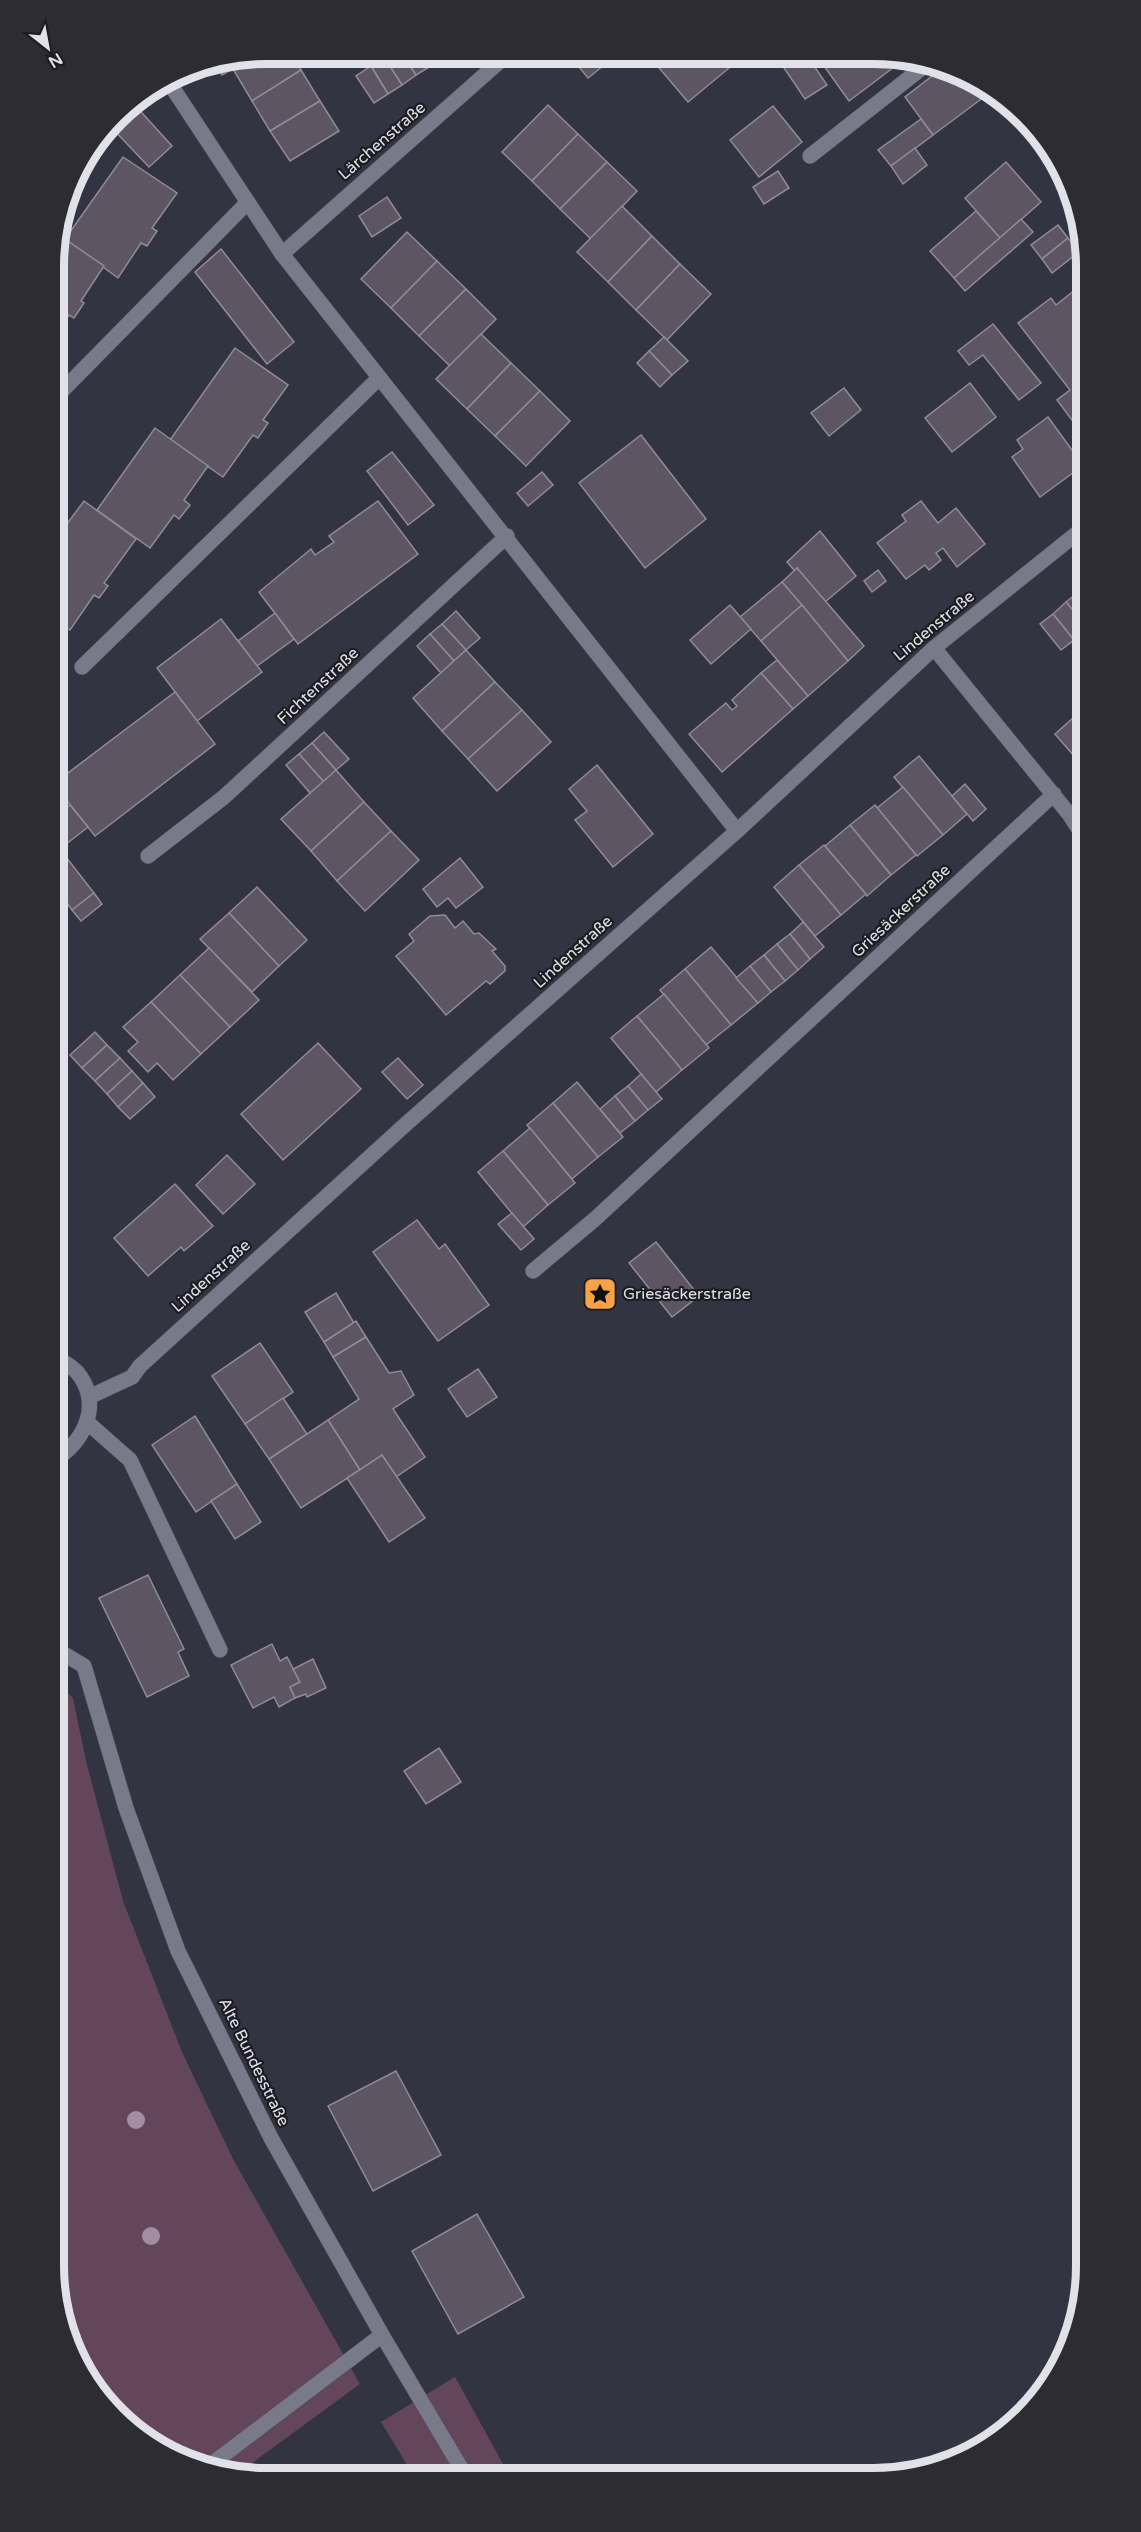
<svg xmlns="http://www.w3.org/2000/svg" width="1141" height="2532" font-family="'Varela Round',sans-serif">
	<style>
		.green { fill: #634659 }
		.building { fill: #5d5562; stroke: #928a97; stroke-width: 1.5 }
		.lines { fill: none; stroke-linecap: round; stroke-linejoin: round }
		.minor-casing { stroke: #52525e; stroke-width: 16 }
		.minor { stroke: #797a89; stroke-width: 15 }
		.tree { fill: #a38da1 }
		.labels { text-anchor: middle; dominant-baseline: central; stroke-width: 4.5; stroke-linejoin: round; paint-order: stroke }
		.street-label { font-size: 16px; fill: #e1e1ea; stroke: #1c1c22 }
		.poi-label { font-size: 16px; fill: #e1e1ea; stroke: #1c1c22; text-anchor: start }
		.rim { fill: none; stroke: #e1e1ea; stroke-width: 8 }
	</style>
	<rect width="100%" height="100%" fill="#333441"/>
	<!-- green -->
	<g class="green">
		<path d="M59,1685L73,1698L86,1761L123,1901L182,2052L233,2159L360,2384L237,2474H226L126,2425L90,2383L61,2321Z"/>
		<path d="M455,2377L508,2473H412L381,2422Z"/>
	</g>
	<!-- building -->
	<g class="building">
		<path d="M267,54H291L301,70L252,101L233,69L253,57Z"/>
		<path d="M388,55H403L416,75L402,85L384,57Z"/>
		<path d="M403,55H424L431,66L416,75Z"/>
		<path d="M424,55H446V56L431,66Z"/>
		<path d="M570,56H594L603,66L588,78Z"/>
		<path d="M594,56H614L603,66Z"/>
		<path d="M649,56L730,57L735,63L688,102Z"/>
		<path d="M253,57L222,75L215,64Z"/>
		<path d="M384,57L402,85L388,94L371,66Z"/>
		<path d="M793,57H808L827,85L805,99L782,65Z"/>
		<path d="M829,57L906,58L849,101L822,63Z"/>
		<path d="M371,66L388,94L374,103L356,76Z"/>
		<path d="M301,70L320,101L270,131L252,101Z"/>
		<path d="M940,70L988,94L933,135L905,97Z"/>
		<path d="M320,101L339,131L290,161L270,131Z"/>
		<path d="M133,103L172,146L149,167L111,127Z"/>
		<path d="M548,105L578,134L532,181L502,152Z"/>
		<path d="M773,106L802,142L759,177L730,140Z"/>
		<path d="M921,119L933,135L891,166L878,150Z"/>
		<path d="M578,134L607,162L560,209L532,181Z"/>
		<path d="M915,148L927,165L903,184L891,166Z"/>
		<path d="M123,157L177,193L152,228L157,231L147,246L141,243L118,278L65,239Z"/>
		<path d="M607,162L637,191L591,239L560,209Z"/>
		<path d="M1006,162L1041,202L1000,238L965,198Z"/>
		<path d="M778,171L789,188L764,204L753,187Z"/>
		<path d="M387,197L401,218L372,237L359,216Z"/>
		<path d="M622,206L652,236L608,282L577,252Z"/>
		<path d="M976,211L1000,238L954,278L930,251Z"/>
		<path d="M1021,219L1033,232L965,291L954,278Z"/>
		<path d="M1058,225L1068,238L1042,259L1031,245Z"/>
		<path d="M407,232L437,261L391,308L361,279Z"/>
		<path d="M59,235L104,266L81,301L84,303L74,318L69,315L55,335L54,253Z"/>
		<path d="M652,236L680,264L636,310L608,282Z"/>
		<path d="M1068,238L1079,252L1052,273L1042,259Z"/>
		<path d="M221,249L294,342L267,364L195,272Z"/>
		<path d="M437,261L466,289L419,336L391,308Z"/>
		<path d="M680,264L711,294L667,340L636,310Z"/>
		<path d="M1080,286V431L1057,400L1070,390L1018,323L1051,298L1056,305Z"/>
		<path d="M466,289L496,319L450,366L419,336Z"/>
		<path d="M993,324L1041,383L1019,400L983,355L969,365L958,351Z"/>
		<path d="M481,334L511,363L467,409L436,379Z"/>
		<path d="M664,337L688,361L672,375L649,351Z"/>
		<path d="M235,348L288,385L263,420L268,423L258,438L253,435L223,477L170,440Z"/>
		<path d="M649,351L672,375L660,387L637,363Z"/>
		<path d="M511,363L540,391L495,436L467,409Z"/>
		<path d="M970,383L996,417L952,452L925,418Z"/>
		<path d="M844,388L861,410L829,436L811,413Z"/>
		<path d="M540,391L570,421L526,466L495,436Z"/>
		<path d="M1048,417L1080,461L1081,467L1040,497L1012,457L1023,449L1017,440Z"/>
		<path d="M155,428L208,466L184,500L190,505L179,519L174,515L150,548L97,510Z"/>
		<path d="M641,435L706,519L645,568L579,483Z"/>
		<path d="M392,452L434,505L408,525L367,471Z"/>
		<path d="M542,472L553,485L528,506L517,493Z"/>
		<path d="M84,501L136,539L104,583L108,586L99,598L94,595L70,630L56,620L55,540Z"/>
		<path d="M378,501L418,554L298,644L259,592L311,549L315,555L334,542L329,536Z"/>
		<path d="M921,501L938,523L956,508L985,544L957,567L943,548L936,553L941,560L929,570L925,565L906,579L877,543L906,521L902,515Z"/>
		<path d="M820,531L856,576L825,602L797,568L795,571L787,562Z"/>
		<path d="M797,568L864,646L848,661L782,582Z"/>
		<path d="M878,570L886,581L872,592L864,581Z"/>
		<path d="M782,582L802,605L761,641L740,617Z"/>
		<path d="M1081,590V620L1066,602Z"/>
		<path d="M1066,602L1081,620V634L1074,640L1053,614Z"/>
		<path d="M730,605L751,629L711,664L690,640Z"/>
		<path d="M802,605L848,661L808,696L761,641Z"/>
		<path d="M456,611L480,638L466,650L442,624Z"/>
		<path d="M275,613L294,639L257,666L238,641Z"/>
		<path d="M1053,614L1074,640L1061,650L1040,624Z"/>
		<path d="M221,619L262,672L197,721L157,668Z"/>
		<path d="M442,624L466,650L454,661L430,634Z"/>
		<path d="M430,634L454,661L441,673L417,646Z"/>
		<path d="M466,650L495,682L442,731L413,698Z"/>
		<path d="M777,660L808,696L793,709L761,673Z"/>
		<path d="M761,673L793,709L722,772L689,734L726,703L732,710L737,706L732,700Z"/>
		<path d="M495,682L522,710L468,759L442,731Z"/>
		<path d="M175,692L215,744L95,836L56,787V782Z"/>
		<path d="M522,710L551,742L497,791L468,759Z"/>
		<path d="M1081,711V764L1055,734Z"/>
		<path d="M324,732L349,759L336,770L312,743Z"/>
		<path d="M312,743L336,770L324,782L299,754Z"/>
		<path d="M299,754L324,782L310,793L286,765Z"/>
		<path d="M919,756L967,814L943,835L894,777Z"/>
		<path d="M597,765L653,834L613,867L575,820L587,811L569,789Z"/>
		<path d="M336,770L364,802L311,851L281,819Z"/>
		<path d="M965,784L986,809L973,821L952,796Z"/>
		<path d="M903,787L943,835L917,856L877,808Z"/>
		<path d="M364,802L391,831L337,881L311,851Z"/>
		<path d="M70,805L88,827L56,852V816Z"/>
		<path d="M875,805L916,855L891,875L850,825Z"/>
		<path d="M850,825L891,875L867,896L825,846Z"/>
		<path d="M391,831L419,860L365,911L337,881Z"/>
		<path d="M824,845L866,894L841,915L799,865Z"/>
		<path d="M66,857L94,893L72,910L57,889V865Z"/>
		<path d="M460,858L483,887L456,908L448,898L437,907L423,889Z"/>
		<path d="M799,865L841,915L815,936L774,887Z"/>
		<path d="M257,887L307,940L279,966L229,913Z"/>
		<path d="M94,893L102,904L81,921L72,910Z"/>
		<path d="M229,913L279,966L252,992L200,939Z"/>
		<path d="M445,915L455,928L463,921L474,934L479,933L496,949L492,951L505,966V971L490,984L486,981L446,1015L396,956L414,941L409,934L430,916Z"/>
		<path d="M803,922L824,947L810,959L790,934Z"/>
		<path d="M790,934L810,959L798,970L777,944Z"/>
		<path d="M777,944L798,970L785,981L764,955Z"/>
		<path d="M711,947L758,1003L731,1025L685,969Z"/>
		<path d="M209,948L259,1000L230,1027L180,975Z"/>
		<path d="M764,955L785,981L771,992L750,966Z"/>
		<path d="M750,966L771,992L758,1003L736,978Z"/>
		<path d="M685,969L731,1025L706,1045L660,990Z"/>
		<path d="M180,975L230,1027L201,1054L151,1002Z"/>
		<path d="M664,994L709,1048L682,1070L637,1016Z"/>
		<path d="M151,1002L201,1054L173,1080L157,1063L148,1072L128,1051L138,1042L123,1027Z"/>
		<path d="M637,1016L682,1070L656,1092L611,1038Z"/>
		<path d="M95,1032L107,1045L82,1068L70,1055Z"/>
		<path d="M318,1043L361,1089L283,1160L241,1114Z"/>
		<path d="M107,1045L120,1058L95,1081L82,1068Z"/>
		<path d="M120,1058L132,1071L107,1094L95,1081Z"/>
		<path d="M398,1058L423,1085L407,1099L382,1072Z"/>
		<path d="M132,1071L143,1083L118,1107L107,1094Z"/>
		<path d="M641,1074L662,1099L648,1110L628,1086Z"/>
		<path d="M577,1082L623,1137L598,1157L553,1103Z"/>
		<path d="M143,1083L155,1097L130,1119L118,1107Z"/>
		<path d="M628,1086L648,1110L635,1121L615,1096Z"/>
		<path d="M615,1096L635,1121L620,1133L600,1109Z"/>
		<path d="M553,1103L598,1157L572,1179L527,1125Z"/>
		<path d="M530,1128L575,1183L548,1205L503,1151Z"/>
		<path d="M503,1151L548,1205L523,1227L478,1172Z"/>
		<path d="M227,1155L255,1184L223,1214L196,1185Z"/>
		<path d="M175,1184L213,1226L184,1251L181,1247L148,1276L114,1238Z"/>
		<path d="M512,1213L534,1239L521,1250L498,1224Z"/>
		<path d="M417,1220L439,1249L445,1244L489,1305L438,1341L373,1252Z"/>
		<path d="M656,1242L699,1296L672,1317L629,1263Z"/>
		<path d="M336,1293L354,1323L324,1342L305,1312Z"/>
		<path d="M356,1321L366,1337L333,1357L324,1342Z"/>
		<path d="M366,1337L389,1373L401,1371L414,1395L393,1409L425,1457L396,1477L382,1455L360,1470L328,1420L359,1399L333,1357Z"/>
		<path d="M260,1343L293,1392L245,1424L212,1376Z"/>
		<path d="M478,1369L497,1397L467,1417L448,1389Z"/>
		<path d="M283,1398L307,1434L269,1459L245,1424Z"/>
		<path d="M195,1416L237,1484L196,1512L152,1445Z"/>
		<path d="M328,1420L360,1470L301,1508L269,1459Z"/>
		<path d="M382,1455L425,1518L389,1542L347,1478Z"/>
		<path d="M237,1484L261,1522L235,1539L211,1501Z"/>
		<path d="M148,1575L184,1649L178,1652L189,1676L147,1697L99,1598Z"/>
		<path d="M272,1644L280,1661L287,1657L300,1682L290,1687L295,1698L279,1707L274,1697L253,1708L231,1665Z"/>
		<path d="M313,1659L326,1688L307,1697L306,1694L295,1698L290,1687L300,1682L293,1669Z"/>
		<path d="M439,1748L461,1782L426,1804L404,1771Z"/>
		<path d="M396,2071L441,2155L373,2191L328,2106Z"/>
		<path d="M477,2214L524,2297L458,2334L412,2251Z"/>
	</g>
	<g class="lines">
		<defs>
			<g id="minor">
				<path d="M168,81L282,254L737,831"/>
				<path d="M810,156L927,64"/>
				<path d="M282,254L507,55"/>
				<path d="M55,398L246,204"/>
				<path d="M934,648L1069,814L1082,834"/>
				<path d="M82,667L379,378"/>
				<path d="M148,856L224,797L507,536"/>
				<path d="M533,1271L595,1219L1054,794"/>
				<path d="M58,1358C64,1362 72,1367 77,1372C102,1403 86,1438 58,1458"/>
				<path d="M89,1397L132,1377L140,1366L406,1124L737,831L934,648L1081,530"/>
				<path d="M88,1423L130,1460L220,1650"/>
				<path d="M59,1651L84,1666L126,1808L178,1951L271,2138L382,2335L464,2473"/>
				<path d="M209,2466L382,2335"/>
			</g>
		</defs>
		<!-- minor casing -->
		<use href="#minor" class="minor-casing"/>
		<!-- minor -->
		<use href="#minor" class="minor"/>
	</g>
	<!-- trees -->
	<g class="tree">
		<circle cx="136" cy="2120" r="9"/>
		<circle cx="151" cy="2236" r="9"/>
	</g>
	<!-- icons -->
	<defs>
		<symbol id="sight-square" viewBox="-11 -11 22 22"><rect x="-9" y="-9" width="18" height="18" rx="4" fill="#f5a346" stroke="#1c1c22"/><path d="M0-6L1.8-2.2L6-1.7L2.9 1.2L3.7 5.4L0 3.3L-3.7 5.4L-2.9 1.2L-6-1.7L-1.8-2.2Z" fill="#111"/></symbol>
	</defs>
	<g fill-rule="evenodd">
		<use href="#sight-square" x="581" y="1275" width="38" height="38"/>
	</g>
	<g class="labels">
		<!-- street labels -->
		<g class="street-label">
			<text transform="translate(382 141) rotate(-41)">Lärchenstraße</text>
			<text transform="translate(934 626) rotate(-40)">Lindenstraße</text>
			<text transform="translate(318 686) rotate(-43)">Fichtenstraße</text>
			<text transform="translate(901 911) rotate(-43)">Griesäckerstraße</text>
			<text transform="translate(573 952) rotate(-42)">Lindenstraße</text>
			<text transform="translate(211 1276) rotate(-42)">Lindenstraße</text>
			<text transform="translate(254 2062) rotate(64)">Alte Bundesstraße</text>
		</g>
		<!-- poi labels -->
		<g class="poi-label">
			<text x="623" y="1294">Griesäckerstraße</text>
		</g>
	</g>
	<!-- crop -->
	<path d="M0 0H1141V2532H0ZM266 64H874A202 202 0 0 1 1076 266V2266A202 202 0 0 1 874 2468H266A202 202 0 0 1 64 2266V266A202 202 0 0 1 266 64Z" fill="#2c2c32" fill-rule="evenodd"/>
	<path class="rim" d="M266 64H874A202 202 0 0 1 1076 266V2266A202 202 0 0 1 874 2468H266A202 202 0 0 1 64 2266V266A202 202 0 0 1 266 64Z"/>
	<!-- north arrow -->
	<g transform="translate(48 48) rotate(149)" stroke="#1c1c22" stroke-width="4.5" paint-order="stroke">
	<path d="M0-4.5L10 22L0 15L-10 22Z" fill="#e1e1ea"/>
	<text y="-9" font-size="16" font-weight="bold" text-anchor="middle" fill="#e1e1ea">N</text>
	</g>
</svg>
